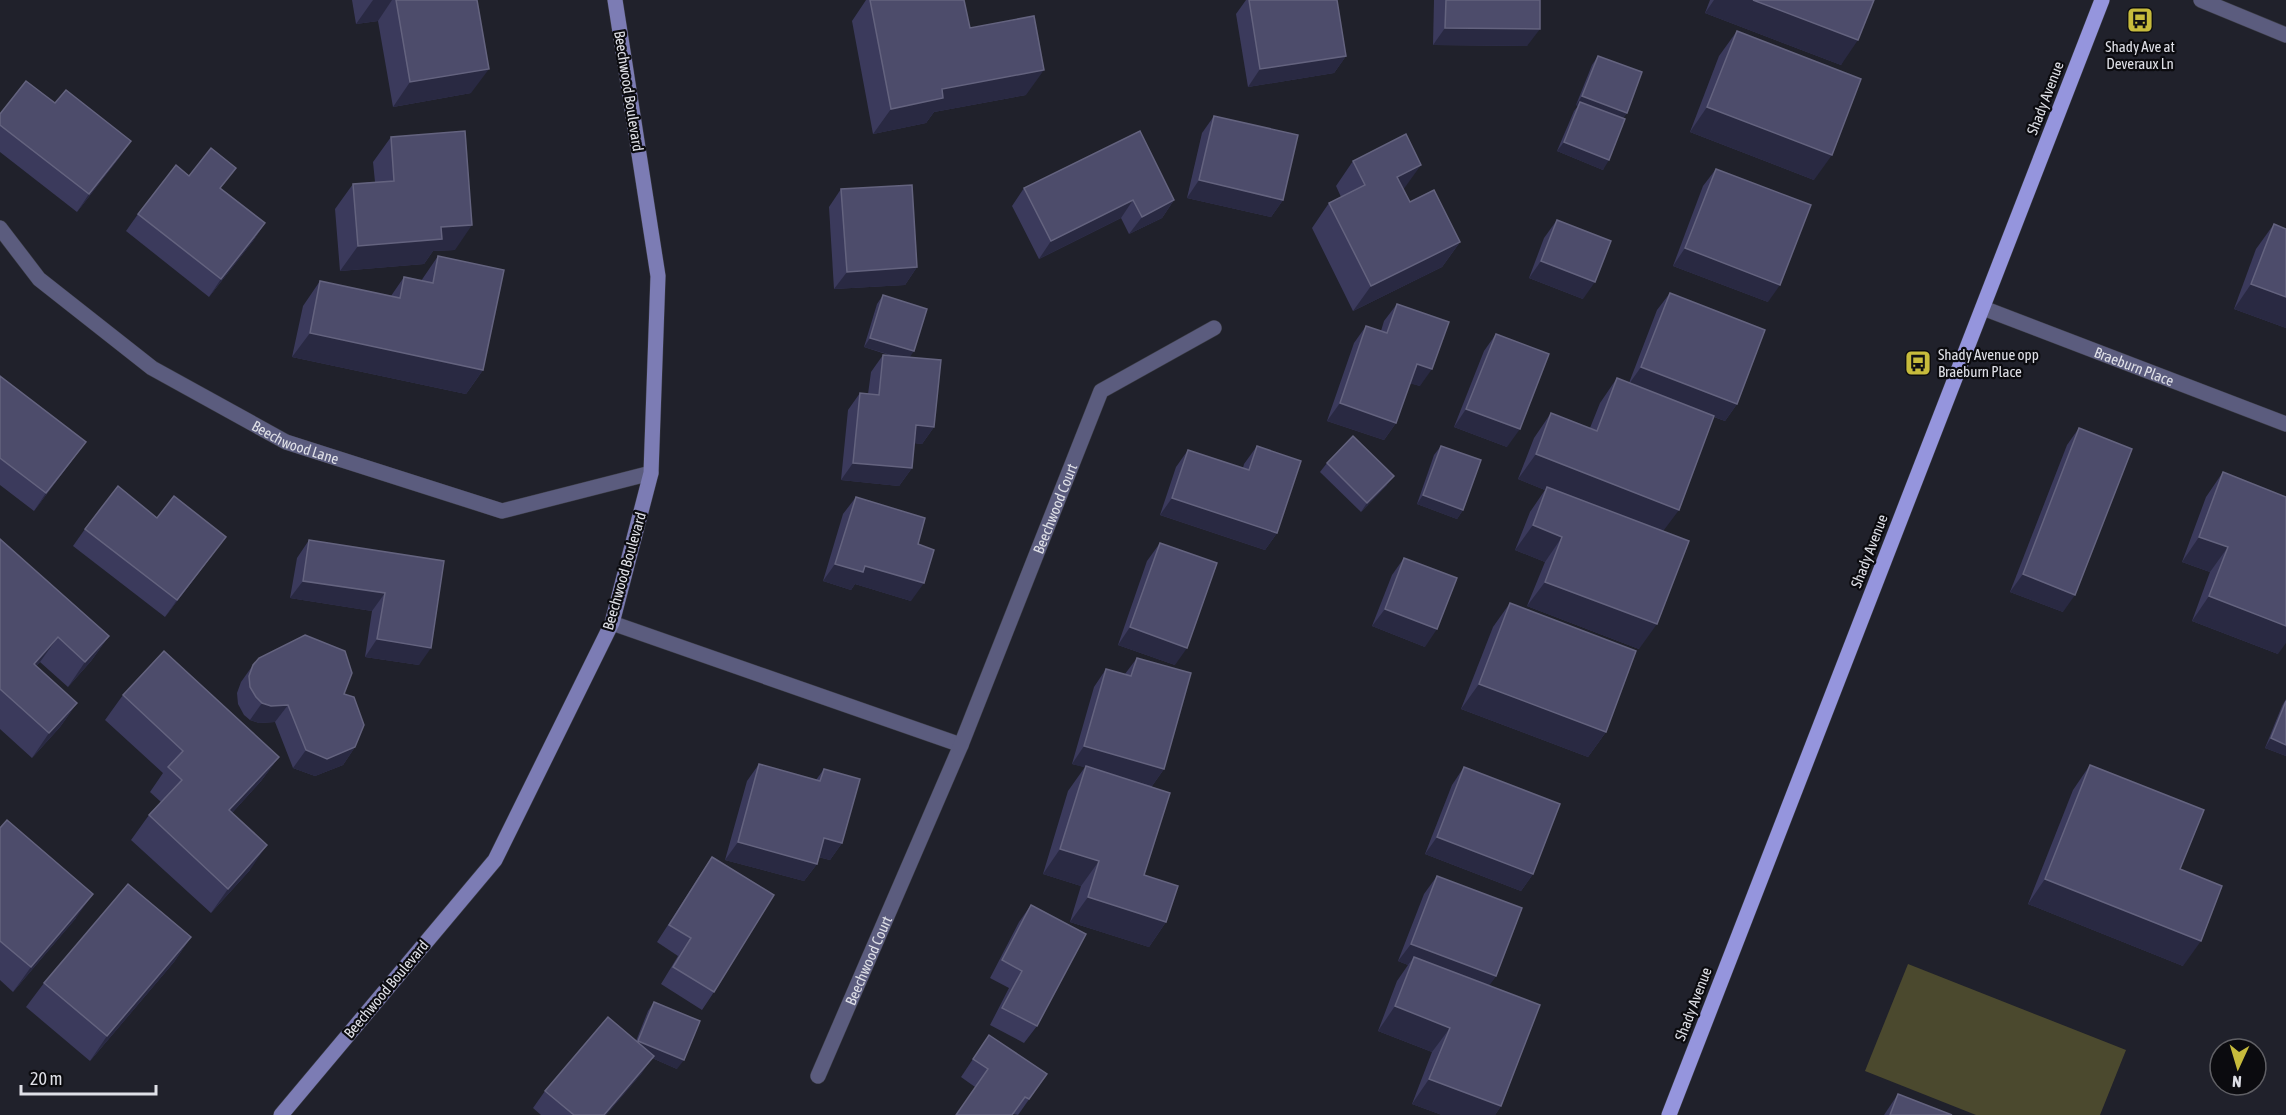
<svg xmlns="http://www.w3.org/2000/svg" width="2286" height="1115" font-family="'Asap Condensed',sans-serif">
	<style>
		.green { fill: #4b492e }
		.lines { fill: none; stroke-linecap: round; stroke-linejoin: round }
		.minor-casing { stroke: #3b3c45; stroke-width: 16 }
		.secondary-casing { stroke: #3b3c45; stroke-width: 16 }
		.primary-casing { stroke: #3b3c45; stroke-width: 16 }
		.minor { stroke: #5b5c7e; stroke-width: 15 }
		.secondary { stroke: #7c7cb4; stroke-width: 15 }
		.primary { stroke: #9595dd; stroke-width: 15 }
		.wall { fill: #3b3a5c }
		.shaded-wall { fill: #292942 }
		.building { fill: #4d4c6b; stroke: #64637f; stroke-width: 1.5 }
		.labels { text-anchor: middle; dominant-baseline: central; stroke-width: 4.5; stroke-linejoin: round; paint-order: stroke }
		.poi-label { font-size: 15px; fill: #dfe0e7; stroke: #0b0b0f }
		.street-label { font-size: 15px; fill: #dfe0e7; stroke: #0b0b0f }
	</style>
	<rect width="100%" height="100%" fill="#20212b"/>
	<!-- green -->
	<path class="green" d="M1908,964L2126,1050L2100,1115H1976L1865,1071Z"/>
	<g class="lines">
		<defs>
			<g id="minor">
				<path d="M2201,0L2286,35"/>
				<path id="s1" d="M0,228L39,279L152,368L286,442L502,511L651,473"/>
				<path id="s2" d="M1983,308L2286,424"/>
				<path d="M612,623L961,745"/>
				<path id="s3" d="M818,1076L961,745L1101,391L1214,328"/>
			</g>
			<path id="secondary" d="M281,1115L495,860L612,623L651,473L658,276L615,0"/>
			<path id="primary" d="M1669,1115L2102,0"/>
		</defs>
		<!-- minor casing -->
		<use href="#minor" class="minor-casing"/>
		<!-- secondary casing -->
		<use href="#secondary" class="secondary-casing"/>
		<!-- primary casing -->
		<use href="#primary" class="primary-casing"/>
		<!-- minor -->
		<use href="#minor" class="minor"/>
		<!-- secondary -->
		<use href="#secondary" class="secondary"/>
		<!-- primary -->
		<use href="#primary" class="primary"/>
	</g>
	<!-- wall -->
	<g class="wall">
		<path d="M352,0H477L471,93L393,107L378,21L356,24Z"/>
		<path d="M866,0H964L970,28L1026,95L934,112L926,123L873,134L852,21Z"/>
		<path d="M1246,0H1337L1346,56L1334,73L1248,87L1236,14Z"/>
		<path d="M1434,0H1540L1527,46L1433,45Z"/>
		<path d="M1710,0H1874L1841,65L1705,13Z"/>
		<path d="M1737,31L1814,180L1690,132L1719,56Z"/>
		<path d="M1598,56L1627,113L1623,118L1603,170L1557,151L1574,111L1578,106L1576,105L1592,65Z"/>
		<path d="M55,103L131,141L119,158L77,212L0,152V114Z"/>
		<path d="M1214,116L1283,200L1271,217L1187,198L1202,133Z"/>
		<path d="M391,137L455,250L433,251L424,264L340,271L335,209L353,184L375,182L373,162Z"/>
		<path d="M1353,161L1403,189L1410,202L1460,242L1442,267L1353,311L1312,228L1329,203L1341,197L1336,186Z"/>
		<path d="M1716,169L1768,302L1673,266L1703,186Z"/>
		<path d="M189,176L221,189L265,223L253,241L209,297L126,231L138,214Z"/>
		<path d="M1024,188L1174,200L1162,218L1129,234L1121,218L1039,259L1012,206Z"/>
		<path d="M841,189L917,267L905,285L834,289L829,207Z"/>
		<path d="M1557,220L1583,299L1529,278L1544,238Z"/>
		<path d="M2274,224L2286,229V328L2234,309L2256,249Z"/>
		<path d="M438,256L483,370L466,394L292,357L303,306L320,281L391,296L404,277L421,281Z"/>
		<path d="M1670,293L1737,404L1725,421L1714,417L1663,531L1639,649L1527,606L1545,562L1515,550L1530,512L1545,490L1518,479L1534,438L1551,413L1590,428L1600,403L1617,378L1629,383L1657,310Z"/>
		<path d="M883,295L910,357L934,427L922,444L914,443L912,468L899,486L841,480L848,410L860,393L868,394L871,372L883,355L892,356L864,347L877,304Z"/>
		<path d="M1397,304L1420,386L1410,383L1396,423L1384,440L1327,421L1354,343L1366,326L1381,331L1384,321Z"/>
		<path d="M1496,334L1507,447L1454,427L1484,351Z"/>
		<path d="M0,376L86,442L73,459L34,511L0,485Z"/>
		<path d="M2079,428L2063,612L2010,592L2067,445Z"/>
		<path d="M1257,446L1277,533L1265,550L1160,515L1176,467L1188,450L1243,468L1244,464Z"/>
		<path d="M1441,446L1463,510L1457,519L1417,504L1434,455Z"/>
		<path d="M1327,463L1387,485L1361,512L1320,472Z"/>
		<path d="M2223,472L2278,654L2192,621L2210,572L2182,562L2206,497Z"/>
		<path d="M856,497L918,544L911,601L855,584L851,590L823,581L843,514Z"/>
		<path d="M157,518L213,554L165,617L73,546L85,529Z"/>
		<path d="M0,539L109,636L91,661L68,687L40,662L36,666L77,703L60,727L32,758L0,729Z"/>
		<path d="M309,540L444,561L419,665L365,657L372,611L290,598L297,558Z"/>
		<path d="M1160,543L1175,665L1118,645L1147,561Z"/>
		<path d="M1404,558L1425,647L1372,626L1392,575Z"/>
		<path d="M1510,603L1606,732L1588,757L1461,709L1493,627Z"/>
		<path d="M1137,658L1164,769L1152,786L1144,875L1166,922L1149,947L1070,922L1081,886L1043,874L1068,791L1085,767L1072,764L1094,687L1106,669L1125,674Z"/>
		<path d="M253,665L344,694L355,747L343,765L315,776L293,768L275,722L259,723L250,720L244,715L238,704L237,693L241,682Z"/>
		<path d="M123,695L279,757L261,781L232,813L250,870L211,913L131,840L149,815L161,802L150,792L163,773L105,720Z"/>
		<path d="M2286,699V756L2265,748L2282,706Z"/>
		<path d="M759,764L816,780L824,769L842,843L830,860L818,857L817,864L804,881L725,860L747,781Z"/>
		<path d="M2090,765L2180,869L2183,966L2028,904L2073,790Z"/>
		<path d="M1464,767L1533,874L1521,891L1425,854L1452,785Z"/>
		<path d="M0,828L76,918L13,992L0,980Z"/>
		<path d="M712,857L714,992L702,1010L661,984L678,956L657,942L700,875Z"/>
		<path d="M1437,876L1496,976L1489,985L1501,1106L1495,1115H1442L1412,1104L1432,1052L1378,1031L1397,981L1408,965L1398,961L1424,894Z"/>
		<path d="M1031,905L1037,1026L1024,1043L990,1025L1009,988L990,978L1019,922Z"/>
		<path d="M191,937L174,962L90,1061L26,1007L44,983Z"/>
		<path d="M654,1002L677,1069L652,1058L641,1074L606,1115H541L533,1108L545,1091L636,1041L648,1011Z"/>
		<path d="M989,1035L1047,1074L1018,1115L1013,1114L961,1077Z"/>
		<path d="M1898,1094L1952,1115H1884Z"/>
	</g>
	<!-- shaded-wall -->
	<g class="shaded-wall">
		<path d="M373,0H392L378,21L356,24Z"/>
		<path d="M1714,0H1753L1858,40L1841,65L1705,13Z"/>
		<path d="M1445,28L1540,29L1527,46L1433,45Z"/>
		<path d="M1346,56L1334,73L1248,87L1260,69Z"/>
		<path d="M489,69L471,93L393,107L410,82Z"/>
		<path d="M1044,70L1026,95L934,112L926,123L873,134L891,109L942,89Z"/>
		<path d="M1582,96L1627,113L1620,122L1580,102L1578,106L1576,105Z"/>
		<path d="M1707,107L1832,155L1814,180L1690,132Z"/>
		<path d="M131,141L119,158L77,212L89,194Z"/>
		<path d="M1564,142L1609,160L1603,170L1557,151Z"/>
		<path d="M1421,165L1403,190L1397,177Z"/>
		<path d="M1199,180L1283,200L1271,217L1187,198Z"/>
		<path d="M1133,200L1121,218L1039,259L1051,241Z"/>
		<path d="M1174,200L1162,218L1129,234L1142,217Z"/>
		<path d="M265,223L253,241L209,297L221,279Z"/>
		<path d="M472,225L455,250L433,251L424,264L340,271L358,246L441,227Z"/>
		<path d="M1460,242L1442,267L1353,311L1371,286Z"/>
		<path d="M1685,248L1780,285L1768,302L1673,266Z"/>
		<path d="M1541,261L1595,282L1583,299L1529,278Z"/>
		<path d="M917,267L905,285L834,289L847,272Z"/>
		<path d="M2251,284L2286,297V328L2234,309Z"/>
		<path d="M310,333L483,370L466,394L292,357Z"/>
		<path d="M870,338L914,351L908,360L864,347Z"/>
		<path d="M1417,364L1432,369L1420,386L1404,382Z"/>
		<path d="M1641,367L1737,404L1725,421L1629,384Z"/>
		<path d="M1340,403L1396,423L1384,440L1327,421Z"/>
		<path d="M1466,409L1520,429L1507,447L1454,427Z"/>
		<path d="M916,425L934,427L922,444L904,442Z"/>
		<path d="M86,442L73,459L34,511L46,493Z"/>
		<path d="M1536,454L1679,510L1661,534L1547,487L1545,490L1518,479Z"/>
		<path d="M853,463L912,468L899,486L841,480Z"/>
		<path d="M1394,476L1387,485L1361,512L1367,503Z"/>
		<path d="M1423,495L1463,510L1457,519L1417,504Z"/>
		<path d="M1172,498L1277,533L1265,550L1160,515Z"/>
		<path d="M1533,525L1562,537L1545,562L1515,550Z"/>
		<path d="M226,537L213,554L165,617L177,600Z"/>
		<path d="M2199,537L2228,547L2210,572L2182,562Z"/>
		<path d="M835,564L865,566L924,583L911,601L855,584L851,590L823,581Z"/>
		<path d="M2023,574L2075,595L2063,612L2010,592Z"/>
		<path d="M303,581L385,593L372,611L290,598Z"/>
		<path d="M1545,582L1657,624L1639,649L1527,606Z"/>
		<path d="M2209,596L2286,626V643L2278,654L2192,621Z"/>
		<path d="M1385,609L1437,629L1425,647L1372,626Z"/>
		<path d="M1130,627L1187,648L1175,665L1118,645Z"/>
		<path d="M109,636L91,661L68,687L85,662Z"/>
		<path d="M58,637L40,662L16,689L34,664Z"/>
		<path d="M377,639L431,648L419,665L365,657Z"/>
		<path d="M1479,684L1606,732L1588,757L1461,709Z"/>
		<path d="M77,703L60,727L32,758L49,733Z"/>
		<path d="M262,703L288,705L275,722L259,723L250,720Z"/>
		<path d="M2271,738L2286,745V756L2265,748Z"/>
		<path d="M1084,746L1164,769L1152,786L1072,764Z"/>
		<path d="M355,747L343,765L315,776L293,768L306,750Z"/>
		<path d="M279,757L261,781L212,835L229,810Z"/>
		<path d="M1437,837L1533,874L1521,891L1425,854Z"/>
		<path d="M824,838L842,843L830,860L811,855Z"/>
		<path d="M738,842L817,864L804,881L725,860Z"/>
		<path d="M267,845L250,870L211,913L228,889Z"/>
		<path d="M1060,849L1099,861L1081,886L1043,874Z"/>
		<path d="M2045,879L2201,941L2183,966L2028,904Z"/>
		<path d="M93,894L76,918L13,992L31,967Z"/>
		<path d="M1088,897L1166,922L1149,947L1070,922Z"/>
		<path d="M191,937L174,962L90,1061L107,1036Z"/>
		<path d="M1411,944L1496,976L1484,993L1414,957L1408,965L1398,961Z"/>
		<path d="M1395,1006L1450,1028L1432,1052L1378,1031Z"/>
		<path d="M638,1041L684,1060L677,1069L652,1058L641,1074L606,1115H604L632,1050Z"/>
		<path d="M1429,1079L1501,1106L1495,1115H1442L1412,1104Z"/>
	</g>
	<!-- building -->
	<g class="building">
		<path d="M396,0H477L489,69L410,82Z"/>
		<path d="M870,0H964L970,28L1034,16L1044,70L942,89L943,98L891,109Z"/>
		<path d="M1249,0H1337L1346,56L1260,69Z"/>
		<path d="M1446,0H1540V29L1445,28Z"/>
		<path d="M1753,0H1874L1858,40Z"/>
		<path d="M1737,31L1861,79L1832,155L1707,107Z"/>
		<path d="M1598,56L1642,72L1627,113L1582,96Z"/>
		<path d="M26,81L55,103L66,90L131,141L89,194L0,125V114Z"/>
		<path d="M1580,102L1625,119L1609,160L1564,142Z"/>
		<path d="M1214,116L1298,135L1283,200L1199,180Z"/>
		<path d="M465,131L472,225L441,227L442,239L358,246L353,184L394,181L391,137Z"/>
		<path d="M1140,131L1174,200L1142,217L1133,200L1051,241L1024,188Z"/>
		<path d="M1406,134L1421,165L1397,177L1410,202L1434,190L1460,242L1371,286L1329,203L1365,185L1353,161Z"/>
		<path d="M211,148L236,168L220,188L265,223L221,279L138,214L176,165L189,176Z"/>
		<path d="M1716,169L1811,205L1780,285L1685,248Z"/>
		<path d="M912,185L917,267L847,272L841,189Z"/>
		<path d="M1557,220L1611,241L1595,282L1541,261Z"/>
		<path d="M2274,224L2286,229V297L2251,284Z"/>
		<path d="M438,256L504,270L483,370L310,333L320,281L400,298L404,277L433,283Z"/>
		<path d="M1670,293L1765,330L1737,404L1641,367Z"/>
		<path d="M883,295L927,309L914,351L870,338Z"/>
		<path d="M1397,304L1449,322L1432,369L1417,364L1396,423L1340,403L1366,326L1387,333Z"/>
		<path d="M1496,334L1549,354L1520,429L1466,409Z"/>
		<path d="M883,355L941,360L934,427L916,425L912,468L853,463L860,393L879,395Z"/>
		<path d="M0,376L86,442L46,493L0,458Z"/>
		<path d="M1617,378L1714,416L1679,510L1536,454L1551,413L1597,431Z"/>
		<path d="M2079,428L2132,449L2075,595L2023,574Z"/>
		<path d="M1353,436L1394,476L1367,503L1327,463Z"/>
		<path d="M1257,446L1301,461L1277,533L1172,498L1188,450L1249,470Z"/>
		<path d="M1441,446L1481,460L1463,510L1423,495Z"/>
		<path d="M2223,472L2286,497V626L2209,596L2228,547L2199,537Z"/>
		<path d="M118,486L157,518L174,496L226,537L177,600L85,529Z"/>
		<path d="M1547,487L1689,541L1657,624L1545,582L1562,537L1533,525Z"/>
		<path d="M856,497L925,518L918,544L934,550L924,583L865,566L863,572L835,564Z"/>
		<path d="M0,539L109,636L85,662L58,637L34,664L77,703L49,733L0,689Z"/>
		<path d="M309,540L444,561L431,648L377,639L385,593L303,581Z"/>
		<path d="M1160,543L1217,563L1187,648L1130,627Z"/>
		<path d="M1404,558L1457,578L1437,629L1385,609Z"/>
		<path d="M1510,603L1636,651L1606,732L1479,684Z"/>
		<path d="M305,635L345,651L352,673L344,694L354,697L364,725L355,747L327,759L306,750L288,705L271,706L262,703L256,697L250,687L249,676L253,665L259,658Z"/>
		<path d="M164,651L279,757L229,810L267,845L228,889L149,815L182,780L168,767L183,751L123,695Z"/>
		<path d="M1137,658L1191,673L1164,769L1084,746L1106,669L1131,676Z"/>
		<path d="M2286,701V745L2271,738Z"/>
		<path d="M759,764L820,781L824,769L860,779L842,843L824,838L817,864L738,842Z"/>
		<path d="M2090,765L2204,810L2180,869L2222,886L2201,941L2045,879Z"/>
		<path d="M1086,766L1170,793L1144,875L1178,886L1166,922L1088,897L1099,861L1060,849Z"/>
		<path d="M1464,767L1560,804L1533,874L1437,837Z"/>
		<path d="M7,820L93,894L31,967L0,941V828Z"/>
		<path d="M712,857L774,895L714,992L673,967L691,938L669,925Z"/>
		<path d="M1437,876L1522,908L1496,976L1411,944Z"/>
		<path d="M128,884L191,937L107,1036L44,983Z"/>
		<path d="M1031,905L1086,934L1037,1026L1002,1008L1022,971L1002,960Z"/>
		<path d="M1414,957L1540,1005L1501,1106L1429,1079L1450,1028L1395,1006Z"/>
		<path d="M654,1002L700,1021L684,1060L638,1041Z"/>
		<path d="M608,1017L654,1056L604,1115H574L545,1091Z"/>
		<path d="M989,1035L1047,1074L1029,1099L1025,1097L1012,1115H956L988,1069L973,1059Z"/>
		<path d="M1898,1094L1952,1115H1890Z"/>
	</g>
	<!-- icons -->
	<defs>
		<symbol id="bus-square" viewBox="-11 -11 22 22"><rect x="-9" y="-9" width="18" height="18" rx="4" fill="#c7bb3c" stroke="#0b0b0f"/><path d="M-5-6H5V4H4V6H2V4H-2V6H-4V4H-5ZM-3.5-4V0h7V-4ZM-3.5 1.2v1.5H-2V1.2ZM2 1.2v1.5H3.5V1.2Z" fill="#111"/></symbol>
	</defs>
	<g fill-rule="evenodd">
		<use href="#bus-square" x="2125" y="5" width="30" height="30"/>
		<use href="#bus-square" x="1903" y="348" width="30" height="30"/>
	</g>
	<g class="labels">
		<!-- poi labels -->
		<g class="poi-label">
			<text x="2140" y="46">Shady Ave at<tspan x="2140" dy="17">Deveraux Ln</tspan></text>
			<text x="1938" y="354" text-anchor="start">Shady Avenue opp<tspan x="1938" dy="17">Braeburn Place</tspan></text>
		</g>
		<!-- street labels -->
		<g class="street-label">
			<text transform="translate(629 91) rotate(81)">Beechwood Boulevard</text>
			<text transform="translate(2045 98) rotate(-69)">Shady Avenue</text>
			<text stroke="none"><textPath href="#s2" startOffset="162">Braeburn Place</textPath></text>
			<text stroke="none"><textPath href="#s1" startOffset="370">Beechwood Lane</textPath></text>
			<text stroke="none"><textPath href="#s3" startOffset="615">Beechwood Court</textPath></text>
			<text transform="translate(1869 551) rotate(-69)">Shady Avenue</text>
			<text transform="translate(624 571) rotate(-74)">Beechwood Boulevard</text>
			<text stroke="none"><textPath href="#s3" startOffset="126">Beechwood Court</textPath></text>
			<text transform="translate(386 989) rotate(-50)">Beechwood Boulevard</text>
			<text transform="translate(1693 1004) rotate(-69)">Shady Avenue</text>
		</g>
	</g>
	<!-- north arrow -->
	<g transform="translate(2238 1067) rotate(184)"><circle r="28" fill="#0b0b0f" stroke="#606065" stroke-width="1.5"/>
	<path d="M0-4.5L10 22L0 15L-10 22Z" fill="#c7bb3c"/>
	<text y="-9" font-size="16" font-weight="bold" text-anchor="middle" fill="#dfe0e7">N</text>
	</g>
	<!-- scale -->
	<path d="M21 1085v9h135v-9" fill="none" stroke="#dfe0e7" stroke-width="3"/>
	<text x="30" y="1085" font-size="18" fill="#dfe0e7" stroke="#0b0b0f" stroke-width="4.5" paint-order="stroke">20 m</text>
</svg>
